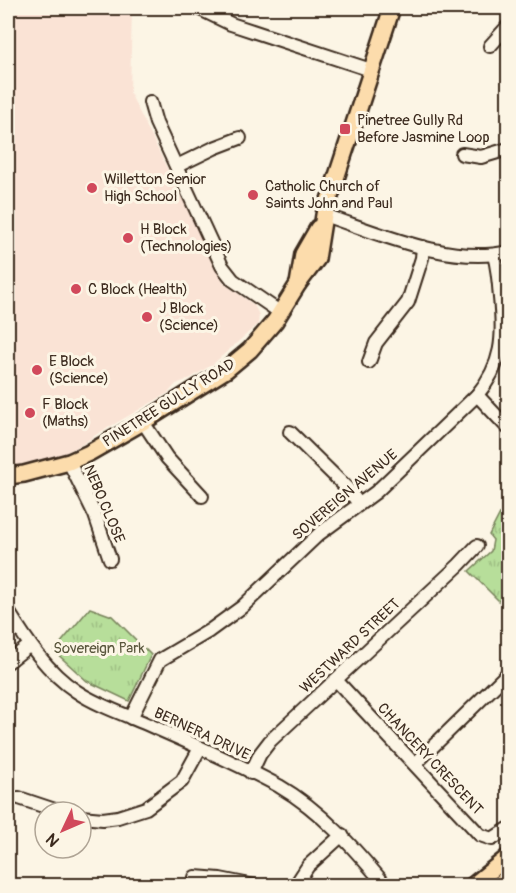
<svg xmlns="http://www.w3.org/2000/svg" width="516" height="893" font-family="Pangolin,sans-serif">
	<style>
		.built { fill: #fae3d5 }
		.park { fill: url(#park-tufts); stroke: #79845c; stroke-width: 1.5 }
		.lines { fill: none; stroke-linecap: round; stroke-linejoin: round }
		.minor-casing { stroke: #3b2a1e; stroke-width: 16 }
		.major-casing { stroke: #3b2a1e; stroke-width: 20 }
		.minor { stroke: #fcf5e5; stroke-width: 12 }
		.major { stroke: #fcdcac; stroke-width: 15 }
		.poi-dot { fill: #d1495b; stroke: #fcf5e5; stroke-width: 2 }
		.labels { text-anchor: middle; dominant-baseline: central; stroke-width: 6; stroke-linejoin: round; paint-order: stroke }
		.poi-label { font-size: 15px; fill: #3b2a1e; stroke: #fcf5e5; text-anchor: start }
		.street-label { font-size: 15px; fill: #3b2a1e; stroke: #fcf5e5 }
		.park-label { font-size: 15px; fill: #5a573d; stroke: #fcf5e5 }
	</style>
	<defs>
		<pattern id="park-tufts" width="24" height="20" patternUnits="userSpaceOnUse" patternTransform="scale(1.5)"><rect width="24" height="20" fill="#b7de9a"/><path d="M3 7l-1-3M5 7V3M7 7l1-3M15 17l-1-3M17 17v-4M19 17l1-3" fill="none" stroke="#9ebf84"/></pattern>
	</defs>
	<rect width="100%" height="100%" fill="#fcf5e5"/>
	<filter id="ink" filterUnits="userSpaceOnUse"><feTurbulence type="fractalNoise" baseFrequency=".0167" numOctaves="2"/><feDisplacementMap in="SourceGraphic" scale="12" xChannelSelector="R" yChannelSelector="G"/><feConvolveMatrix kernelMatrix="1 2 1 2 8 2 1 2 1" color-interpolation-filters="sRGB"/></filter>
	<g filter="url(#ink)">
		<!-- built -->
		<path class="built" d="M8,8H132L130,93L224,283L254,305L259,315L258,324L213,364L191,378L176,384L168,393L97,434L83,444L59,456L8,468Z"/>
		<!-- park -->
		<g class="park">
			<path d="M508,498V610L469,571L491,551L493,540L489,535Z"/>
			<path d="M90,608L112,616L151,655L129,701L87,681L54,651Z"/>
		</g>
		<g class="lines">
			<defs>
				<g id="minor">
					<path d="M198,8L231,24L371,70"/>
					<path d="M490,46L508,26"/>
					<path d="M150,102L156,123L222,266L233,280L281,313"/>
					<path d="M462,154L481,157L508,149"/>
					<path d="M177,166L214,148L240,138"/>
					<path d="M324,215C381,234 449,265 508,252"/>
					<path d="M369,362L376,343L408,302L422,258L423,247"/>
					<path d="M477,395L508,428"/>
					<path d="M143,422L167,458L202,496"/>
					<path d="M290,432L347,488L359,504"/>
					<path d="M69,462L95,515L110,559"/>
					<path d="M8,611C26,640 47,672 76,691C95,704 120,713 142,722C188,742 235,762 279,786C322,811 354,848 386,886"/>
					<path d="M8,662L30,645"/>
					<path d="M336,680L480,835L492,839L508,829"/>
					<path d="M131,718L160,660L209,631L242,607L319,534L376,492L477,395C503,364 504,337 500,298C499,283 498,269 494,255"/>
					<path d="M415,764L508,673"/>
					<path d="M251,773L260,754L270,741L459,565L477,546"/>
					<path d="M19,798L61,812"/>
					<path d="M81,817L103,819L118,817L146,808L182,781L200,748"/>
					<path d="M195,877L220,879L255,886"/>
					<path d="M295,886L308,866L342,835"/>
				</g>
				<g id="major">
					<path d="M298,284L303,254L318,228"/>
					<path d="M8,476L24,474L69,462L89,453L143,422L226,370L250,350L275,321L298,284L317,259L324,215L392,8"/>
					<path d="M472,886L508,857"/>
					<path d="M497,886L508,877"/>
				</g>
			</defs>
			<!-- minor casing -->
			<use href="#minor" class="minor-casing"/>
			<!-- major casing -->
			<use href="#major" class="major-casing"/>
			<!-- minor -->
			<use href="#minor" class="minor"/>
			<!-- major -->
			<use href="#major" class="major"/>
		</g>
	</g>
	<!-- markers -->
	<g class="poi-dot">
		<rect x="339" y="123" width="12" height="12" rx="3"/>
		<circle cx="92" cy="188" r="6"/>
		<circle cx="253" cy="195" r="6"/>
		<circle cx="128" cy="238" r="6"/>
		<circle cx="76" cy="289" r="6"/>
		<circle cx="147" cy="317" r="6"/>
		<circle cx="37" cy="370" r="6"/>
		<circle cx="30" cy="413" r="6"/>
	</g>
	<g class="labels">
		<!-- poi labels -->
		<g class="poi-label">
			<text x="357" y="120">Pinetree Gully Rd<tspan x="357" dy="17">Before Jasmine Loop</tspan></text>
			<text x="104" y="179">Willetton Senior<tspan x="104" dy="17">High School</tspan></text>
			<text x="265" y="186">Catholic Church of<tspan x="265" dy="17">Saints John and Paul</tspan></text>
			<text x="140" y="229">H Block<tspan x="140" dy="17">(Technologies)</tspan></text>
			<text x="88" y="289">C Block (Health)</text>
			<text x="159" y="308">J Block<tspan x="159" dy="17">(Science)</tspan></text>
			<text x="49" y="361">E Block<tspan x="49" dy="17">(Science)</tspan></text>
			<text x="42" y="404">F Block<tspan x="42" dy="17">(Maths)</tspan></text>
		</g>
		<!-- street labels -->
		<g class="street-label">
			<text transform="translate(169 403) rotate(-32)">PINETREE GULLY ROAD</text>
			<text transform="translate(345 495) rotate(-40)">SOVEREIGN AVENUE</text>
			<text transform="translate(104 504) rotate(67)">NEBO CLOSE</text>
			<text transform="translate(350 646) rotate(-43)">WESTWARD STREET</text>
			<text transform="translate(202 734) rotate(25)">BERNERA DRIVE</text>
			<text transform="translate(430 759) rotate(47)">CHANCERY CRESCENT</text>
		</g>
		<!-- park labels -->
		<g class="park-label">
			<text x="99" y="648">Sovereign Park</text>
		</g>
	</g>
	<!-- margin -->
	<rect width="516" height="893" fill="none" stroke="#fcf5e5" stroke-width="30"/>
	<rect x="15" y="15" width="486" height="863" fill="none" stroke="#3b2a1e" stroke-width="2" filter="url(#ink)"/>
	<!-- north arrow -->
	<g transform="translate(63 830) rotate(226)"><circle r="28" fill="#fcf5e5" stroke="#afa495" stroke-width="1.5"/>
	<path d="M0-4.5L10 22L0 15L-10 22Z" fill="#d1495b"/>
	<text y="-9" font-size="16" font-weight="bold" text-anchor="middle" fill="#3b2a1e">N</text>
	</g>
</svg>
